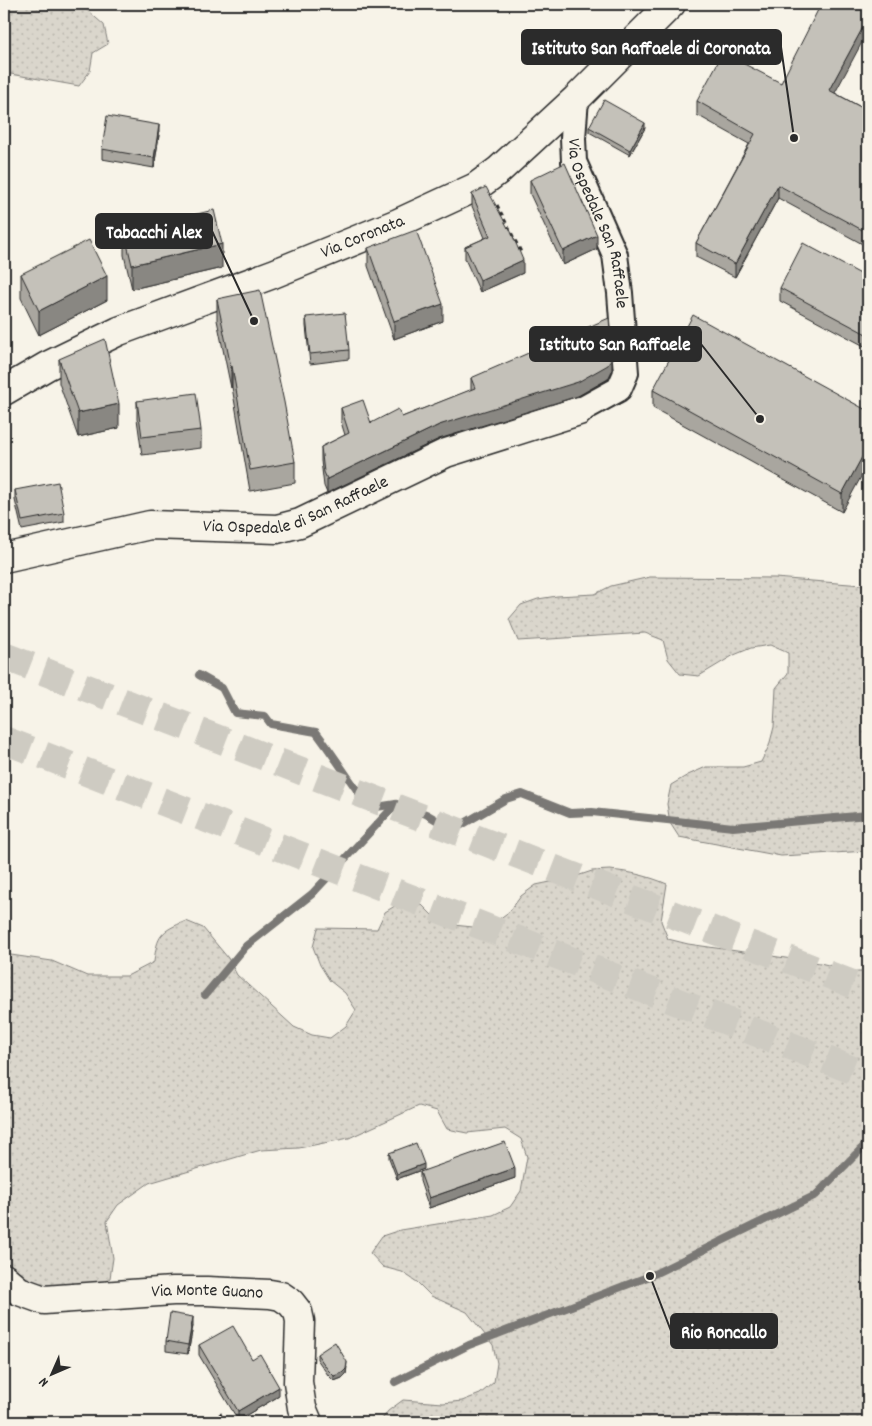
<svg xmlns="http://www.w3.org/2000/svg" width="872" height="1426" font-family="Dekko,sans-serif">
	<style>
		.grass { fill: url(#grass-dots); stroke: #82807c }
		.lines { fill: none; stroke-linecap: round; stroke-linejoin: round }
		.stream { stroke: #7a7874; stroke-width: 8 }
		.motorway-tunnel { stroke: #cecbc2; stroke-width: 28; stroke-dasharray: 28 14; stroke-linecap: butt }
		.pedestrian-casing { stroke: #2b2b2b; stroke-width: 28 }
		.minor-casing { stroke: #2b2b2b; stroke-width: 31 }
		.tertiary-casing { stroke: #2b2b2b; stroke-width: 31 }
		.path { stroke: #2b2b2b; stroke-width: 3; stroke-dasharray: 4 4; stroke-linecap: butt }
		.pedestrian { stroke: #f7f3e8; stroke-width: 24 }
		.minor { stroke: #f7f3e8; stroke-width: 28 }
		.tertiary { stroke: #f7f3e8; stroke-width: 28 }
		.wall { fill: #a9a69f; stroke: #2b2b2b }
		.shaded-wall { fill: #898782; stroke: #2b2b2b }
		.building { fill: #c4c1b9; stroke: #2b2b2b }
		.labels { text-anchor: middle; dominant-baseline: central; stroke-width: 4; stroke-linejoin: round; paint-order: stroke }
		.street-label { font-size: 18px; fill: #2b2b2b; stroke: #f7f3e8 }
		.leader { fill: none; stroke: #2b2b2b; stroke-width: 2 }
		.callout-dot { fill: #2b2b2b; stroke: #f7f3e8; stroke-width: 2 }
		.callout { fill: #2b2b2b; stroke: #2b2b2b; stroke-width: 2 }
		.callout-label { font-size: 19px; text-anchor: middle; font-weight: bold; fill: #fff }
	</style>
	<defs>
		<pattern id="grass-dots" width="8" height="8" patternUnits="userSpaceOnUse" patternTransform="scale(1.25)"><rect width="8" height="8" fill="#dad6cc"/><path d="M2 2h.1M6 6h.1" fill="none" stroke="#bbb8af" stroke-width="1.8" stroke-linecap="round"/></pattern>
	</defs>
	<rect width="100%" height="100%" fill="#f7f3e8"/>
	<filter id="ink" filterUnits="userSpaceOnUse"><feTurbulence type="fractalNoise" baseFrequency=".02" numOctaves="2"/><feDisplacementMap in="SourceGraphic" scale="10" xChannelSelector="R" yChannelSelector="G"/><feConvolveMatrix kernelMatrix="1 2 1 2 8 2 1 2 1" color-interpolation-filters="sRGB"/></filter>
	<g filter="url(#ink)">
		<!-- grass -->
		<g class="grass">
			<path d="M5,4H80L104,25L108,44L93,53L90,71L79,86L5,73L4,72V7Z"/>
			<path d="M650,577L775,578L862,585L868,584V851L781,856L679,837L670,823L667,804L671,785L688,775L706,767H743L761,762L769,746L774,727L776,688L788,673V653L770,645L751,648L734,655L699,676L680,674L668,659L663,640L645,633L518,641L509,619L521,605L538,599L557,596L595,594L611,586Z"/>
			<path d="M610,870C631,872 648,876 667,884L661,921L668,939L688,944L820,963L857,972H868V1422H380L388,1411L403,1400L443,1403L462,1401L480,1394L494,1382L497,1363L493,1345L467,1312L431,1296L417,1282L402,1272L383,1267L370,1253L382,1236L400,1230L493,1215L510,1207L521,1191L527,1157L521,1139L505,1129L467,1133L447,1129L437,1111L419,1106L349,1138L299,1148L261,1150L149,1183L118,1205L107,1221L113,1258L110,1278L94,1289L46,1293L4,1271V954L52,961L87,976H127L154,962C157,935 161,931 186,921L203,928L228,958L237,975L294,1027L312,1035L330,1038L346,1026L356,1010L345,993L330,981L320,965L313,947L318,928L377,929L385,912L403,901L422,905L436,919L453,925L473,927L495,922L510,911L521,896L536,885L574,877L592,871Z"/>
		</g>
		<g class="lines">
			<!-- stream -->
			<g class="stream">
				<path d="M199,675L222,688L235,713L265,716L271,724L316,732C335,757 351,783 370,808L396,804L426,814L445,825L458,827L506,799L522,794L570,813L592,812L733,827L868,815"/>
				<path d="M205,995L246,946L312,894L396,804"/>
				<path d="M395,1382L469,1345L650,1276L816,1195L868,1142"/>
			</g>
			<!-- motorway-tunnel -->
			<g class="motorway-tunnel">
				<path d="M4,656L868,990"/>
				<path d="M4,740L868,1076"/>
			</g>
			<defs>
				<g id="pedestrian">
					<path id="s1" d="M576,99L573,138L574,162L615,255L620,293L626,373L619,389L579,411"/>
				</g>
				<g id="minor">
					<path id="s2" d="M4,558L150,525L277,529L300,523L446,453L579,411"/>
					<path id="s3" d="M4,1278L19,1291L44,1300L173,1291H207L270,1294L281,1296L291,1303L298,1312L300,1321L298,1382L302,1408L308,1422"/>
				</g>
				<g id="tertiary">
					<path id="s4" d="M4,391L47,366L119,331L273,274L398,223L476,187L499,170L576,99L671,4"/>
				</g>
			</defs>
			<!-- pedestrian casing -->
			<use href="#pedestrian" class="pedestrian-casing"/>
			<!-- minor casing -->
			<use href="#minor" class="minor-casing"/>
			<!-- tertiary casing -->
			<use href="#tertiary" class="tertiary-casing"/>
			<!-- path -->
			<g class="path">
				<path d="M497,205L521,252"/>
				<path d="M220,1413L223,1422"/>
			</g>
			<!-- pedestrian -->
			<use href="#pedestrian" class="pedestrian"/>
			<!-- minor -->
			<use href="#minor" class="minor"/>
			<!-- tertiary -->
			<use href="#tertiary" class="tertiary"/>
		</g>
		<!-- wall -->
		<g class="wall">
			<path d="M781,83L835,93L868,111V247L778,198L735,277L696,257V243L749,144L697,115V101Z"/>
			<path d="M589,127L645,128L630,155L589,132Z"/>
			<path d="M159,135L154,168L102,159V149Z"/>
			<path d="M530,180L597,249L563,265L530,194Z"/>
			<path d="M472,194L523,273L480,292L465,259V247L485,238L472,206Z"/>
			<path d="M124,231L222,268L132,289L124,255Z"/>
			<path d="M368,248L443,321L394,339L368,266Z"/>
			<path d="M21,274L107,300L39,335L21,298Z"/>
			<path d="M868,278V348L780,301V288Z"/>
			<path d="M217,299L295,462V483L250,491L232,387L231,388L217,320Z"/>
			<path d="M306,317L349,350V359L310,364L306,326Z"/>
			<path d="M59,359L119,428L78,437L59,383Z"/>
			<path d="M612,371L608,379L578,396L439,439L327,493L324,486L321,461V447L345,435L341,422V408L371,423L402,417L471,390V378Z"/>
			<path d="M653,390L868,411L842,512L653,408Z"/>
			<path d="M137,401L201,430V448L142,455L137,419Z"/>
			<path d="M15,490L64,513V522L22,530L15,500Z"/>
			<path d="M389,1153L424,1169L397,1179L389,1158Z"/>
			<path d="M420,1172L515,1178L429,1208L420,1181Z"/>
			<path d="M193,1326L188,1354L166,1351V1341Z"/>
			<path d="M199,1345L252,1359L279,1396L238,1420L199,1355Z"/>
			<path d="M317,1354L347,1367L346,1374L342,1378L334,1381L328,1375L317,1359Z"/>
		</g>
		<!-- shaded-wall -->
		<g class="shaded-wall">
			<path d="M868,18V31L829,104V90Z"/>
			<path d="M645,123V128L630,155V150Z"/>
			<path d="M159,125V135L154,168V158Z"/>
			<path d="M778,185V198L735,277V264Z"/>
			<path d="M597,235V249L563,265V251Z"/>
			<path d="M222,244V268L132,289V265Z"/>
			<path d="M523,260V273L480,292V280Z"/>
			<path d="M107,276V300L39,335V311Z"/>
			<path d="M443,304V321L394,339V321Z"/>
			<path d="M612,357V371L608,379L578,396L439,439L327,493V479L439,425Z"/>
			<path d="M232,366V387L231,388V367Z"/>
			<path d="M119,404V428L78,437V413Z"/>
			<path d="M868,446V464L842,512V494Z"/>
			<path d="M424,1164V1169L397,1179V1174Z"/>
			<path d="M515,1168V1178L429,1208V1198Z"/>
			<path d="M193,1317V1326L188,1354V1345Z"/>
			<path d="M347,1362L346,1374L342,1378L334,1381V1376Z"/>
			<path d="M279,1387V1396L238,1420V1411Z"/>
		</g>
		<!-- building -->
		<g class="building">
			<path d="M821,4H868V18L829,90L868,111V233L778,185L735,264L696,243L755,134L697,101L723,53L781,83Z"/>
			<path d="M604,100L645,123L630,150L589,127Z"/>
			<path d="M107,116L159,125L154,158L102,149Z"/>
			<path d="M565,163L597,235L563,251L530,180Z"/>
			<path d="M486,187L508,228L509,227L523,260L480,280L465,247L490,236L472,194Z"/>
			<path d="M214,210L222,244L132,265L124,231Z"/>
			<path d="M416,230L443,304L394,321L368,248Z"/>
			<path d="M89,240L107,276L39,311L21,274Z"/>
			<path d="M803,243L868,278V335L780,288Z"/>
			<path d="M260,290L284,402L295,462L250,470L232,366L231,367L217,299Z"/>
			<path d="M345,313L349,350L310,354L306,317Z"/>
			<path d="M693,315L868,411V446L842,494L653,390Z"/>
			<path d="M609,318L612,357L608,365L578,382L439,425L327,479L324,472L321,447L349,433L341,408L363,400L371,423L398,409L402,417L475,388L471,378Z"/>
			<path d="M105,339L119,404L78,413L59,359Z"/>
			<path d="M196,393L201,430L142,437L137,401Z"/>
			<path d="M58,482L64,513L22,521L15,490Z"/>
			<path d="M505,1142L515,1168L429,1198L420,1172Z"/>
			<path d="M416,1143L424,1164L397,1174L389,1153Z"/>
			<path d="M170,1313L193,1317L188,1345L166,1341Z"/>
			<path d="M233,1326L252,1359L260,1354L279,1387L238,1411L199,1345Z"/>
			<path d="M335,1342L347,1362L346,1369L342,1373L334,1376L328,1370L317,1354Z"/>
		</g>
	</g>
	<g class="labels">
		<!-- street labels -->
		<g class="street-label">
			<text stroke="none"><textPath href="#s1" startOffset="129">Via Ospedale San Raffaele</textPath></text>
			<text stroke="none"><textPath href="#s4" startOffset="391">Via Coronata</textPath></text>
			<text stroke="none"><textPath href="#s2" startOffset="300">Via Ospedale di San Raffaele</textPath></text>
			<text stroke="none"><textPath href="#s3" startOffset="210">Via Monte Guano</textPath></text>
		</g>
	</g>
	<!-- callouts -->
	<path class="leader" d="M794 138L781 47M254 321L212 231M760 419L701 344M650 1276L671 1331"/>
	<g class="callout-dot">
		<circle cx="794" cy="138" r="5"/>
		<circle cx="254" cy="321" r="5"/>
		<circle cx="760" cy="419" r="5"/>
		<circle cx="650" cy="1276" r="5"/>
	</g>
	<g class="callout">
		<rect x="522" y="30" width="259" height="34" rx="5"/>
		<rect x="96" y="214" width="116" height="34" rx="5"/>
		<rect x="530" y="327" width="171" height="34" rx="5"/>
		<rect x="671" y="1314" width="106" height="34" rx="5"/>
	</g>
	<g class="callout-label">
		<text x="651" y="54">Istituto San Raffaele di Coronata</text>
		<text x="154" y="238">Tabacchi Alex</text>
		<text x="615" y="350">Istituto San Raffaele</text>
		<text x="724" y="1338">Rio Roncallo</text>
	</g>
	<!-- margin -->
	<rect width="872" height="1426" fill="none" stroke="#f7f3e8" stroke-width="20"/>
	<rect x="10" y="10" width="852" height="1406" fill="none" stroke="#2b2b2b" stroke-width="2" filter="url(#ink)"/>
	<!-- north arrow -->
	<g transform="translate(52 1374) rotate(225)" stroke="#f7f3e8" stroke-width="4" paint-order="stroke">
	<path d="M0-4L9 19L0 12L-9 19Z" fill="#2b2b2b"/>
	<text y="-8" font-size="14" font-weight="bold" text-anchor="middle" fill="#2b2b2b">N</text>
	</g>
</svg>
